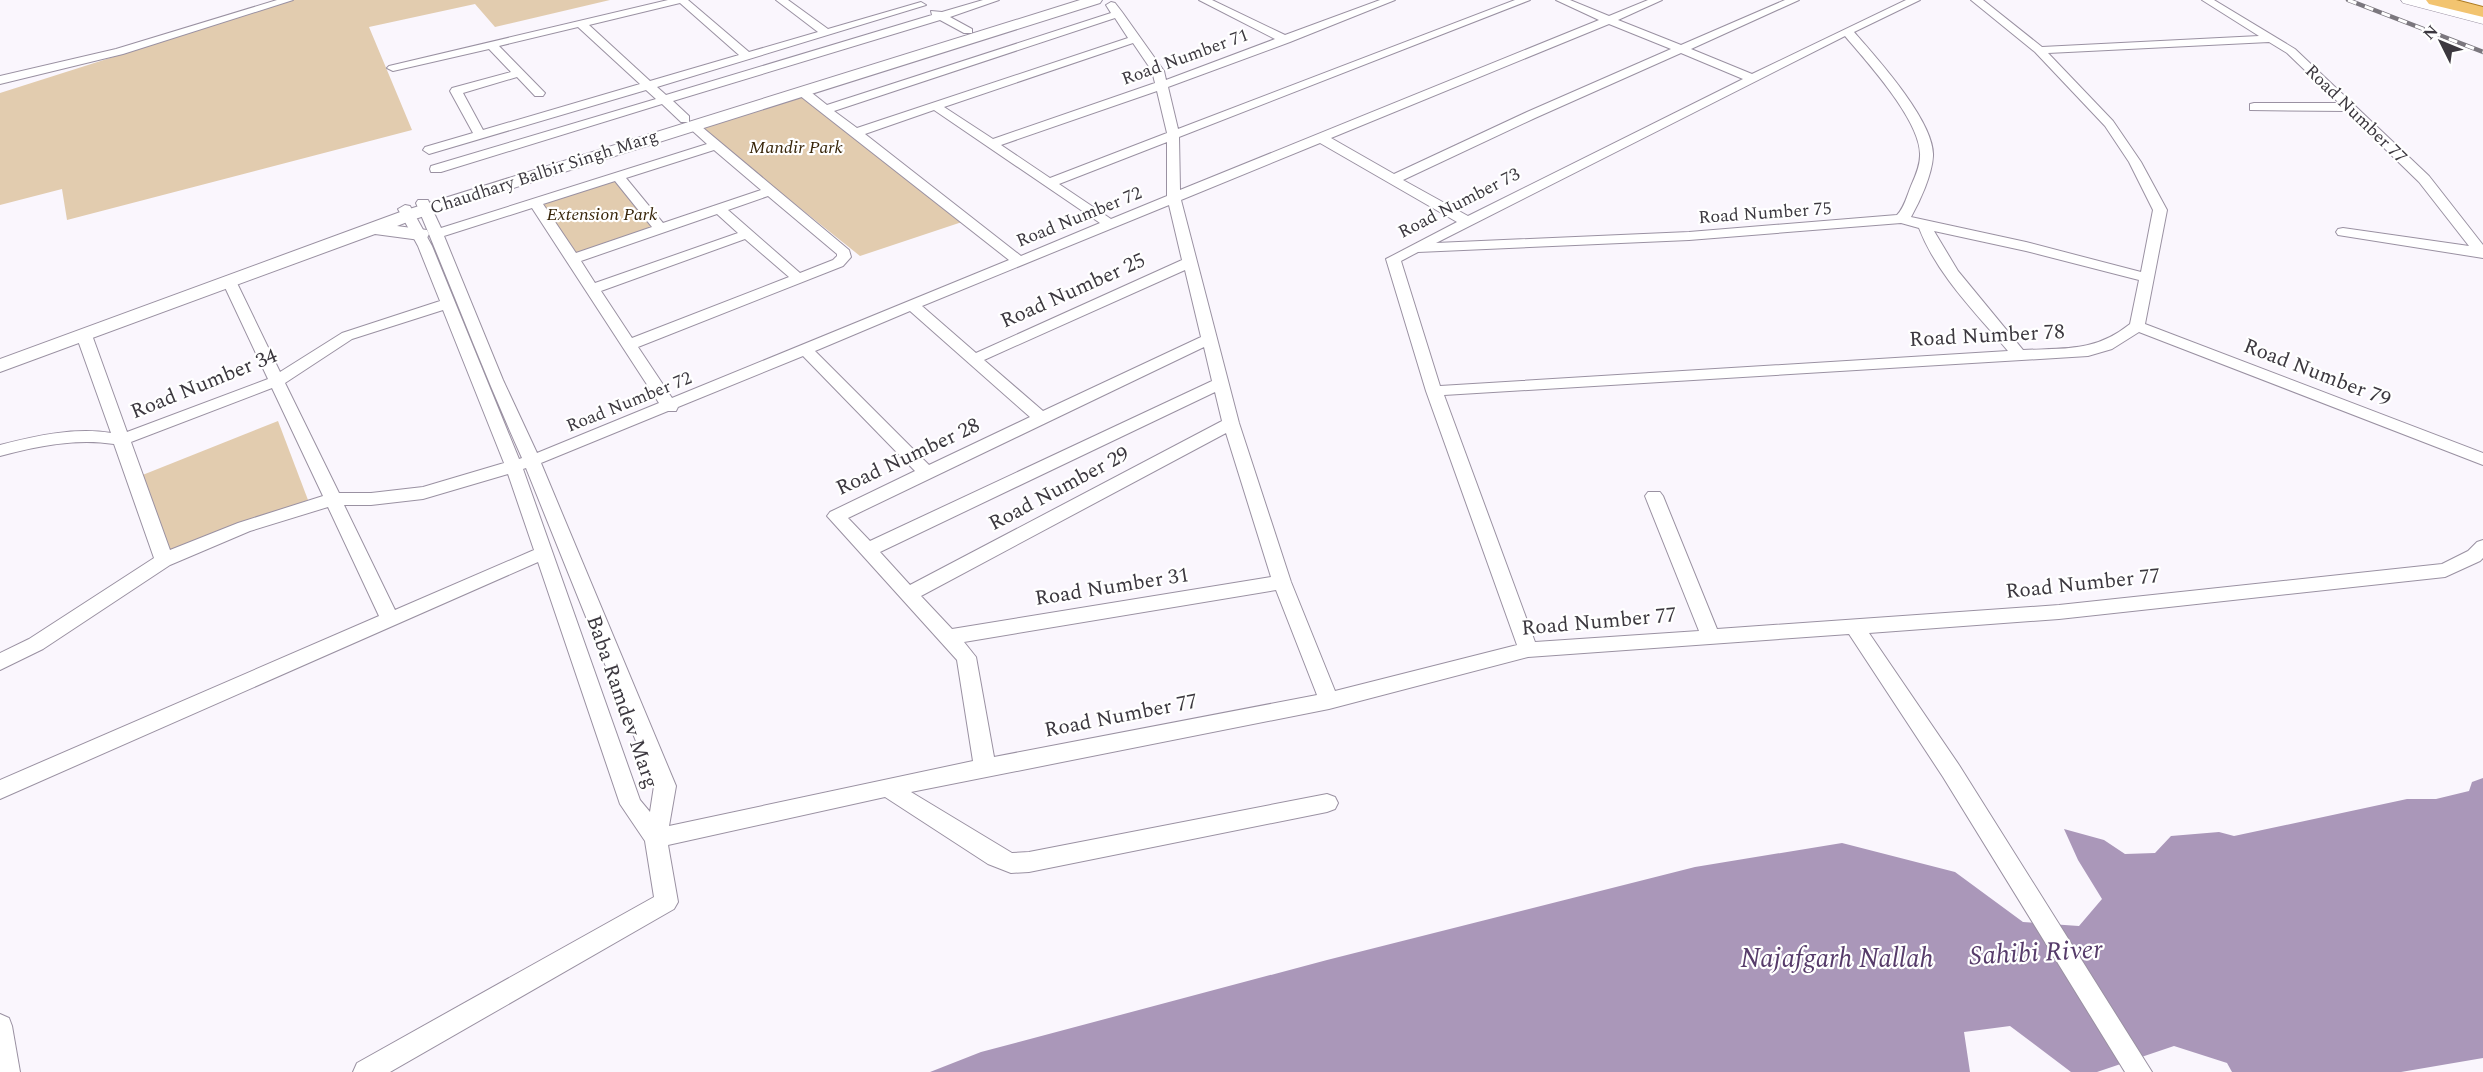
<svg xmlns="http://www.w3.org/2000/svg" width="2483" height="1072" font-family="Spectral,serif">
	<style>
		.green { fill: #e2ccaf }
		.water { fill: #aa97b9 }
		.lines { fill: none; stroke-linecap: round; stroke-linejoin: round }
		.minor-casing { stroke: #9a91a2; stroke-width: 2 }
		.tertiary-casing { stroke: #9a91a2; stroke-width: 2 }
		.secondary-casing { stroke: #9a91a2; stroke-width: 1 }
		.primary-casing { stroke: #ac7a21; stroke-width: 2 }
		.minor { fill: #fff; fill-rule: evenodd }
		.tertiary { fill: #fff; fill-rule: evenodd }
		.secondary { fill: #fff; fill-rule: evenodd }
		.primary { fill: #f2c470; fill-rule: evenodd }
		.rail-casing { stroke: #7b777e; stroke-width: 4.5 }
		.rail { stroke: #fff; stroke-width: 3; stroke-dasharray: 9; stroke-linecap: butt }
		.labels { text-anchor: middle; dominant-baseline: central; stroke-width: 4.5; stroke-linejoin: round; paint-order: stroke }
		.far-street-label { font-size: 18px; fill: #3c383f; stroke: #fff }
		.far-park-label { font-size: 18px; font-style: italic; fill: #372509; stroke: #fff }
		.street-label { font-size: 21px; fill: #3c383f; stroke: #fff }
		.near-water-label { font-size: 27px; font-style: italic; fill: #563b6a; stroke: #fff }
	</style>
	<rect width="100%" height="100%" fill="#faf6fd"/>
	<!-- green -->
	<g class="green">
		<path d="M292,0H610L495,27L475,4L369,27L412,130L67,220L62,189L0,205V93Z"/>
		<path d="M802,94L962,222L860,256L697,126Z"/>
		<path d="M617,176L661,229L577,254L542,203Z"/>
		<path d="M278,421L308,500L170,550L140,476Z"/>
	</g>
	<!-- water -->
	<path class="water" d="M2483,778V1058L2401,1072H2232L2227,1063L2174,1046L2097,1072H2071L2010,1026L1964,1032L1970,1072H930L981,1052L1327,960L1695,867L1842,843L1955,872L2023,922L2079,926L2102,899L2078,860L2064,829L2104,840L2125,854L2155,853L2171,836L2219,832L2234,836L2407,799H2436L2469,791L2472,782Z"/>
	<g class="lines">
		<defs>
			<g id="minor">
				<path d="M277,0H293L123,54L0,84V76L116,49Z"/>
				<path d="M668,0H688L749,52L818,32L776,0H788L828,29L921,2L926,5L657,87L666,95L932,15L931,11L942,12L983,0H999L950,17L972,29V33H964L940,20L673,101L689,116V122H681L662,104L441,172H431L430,169L431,166L656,99L646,90L429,154L423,150L425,147L473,133L450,91L452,88L511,72L489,49L393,71L387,68L389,66ZM680,3L739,55L650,81L589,25ZM578,27L640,84L483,130L463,93L517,77L535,96H543L545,93L499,46Z"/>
				<path d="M1199,0H1212L1285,35L1380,0H1395L1290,42L1168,87L1178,129L1515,0H1530L1179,137L1180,190L1599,20L1556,0H1570L1609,16L1648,0H1662L1618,20L1681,45L1785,0H1799L1691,49L1752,74L1906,0H1920L1854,32C1876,57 1935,122 1933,156C1932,175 1920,201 1911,217L2026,242L2141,272L2153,210L2129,162L2105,126L2035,52L1971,0H1983L2042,47L2259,36L2202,0H2214L2295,49L2429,176L2483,245V258L2338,235L2336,232L2338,229L2343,228L2469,246L2419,182L2346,111L2250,110V104L2254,103H2339L2287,53L2269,42L2048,53L2113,121L2141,162L2167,210L2145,324L2483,453V465L2139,332L2112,349L2088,356L1444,395L1535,642L1699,631L1645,496L1648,492H1660L1663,496L1717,629L2059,605L2442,564L2468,551L2477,542L2483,540V558L2480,561L2445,577L2059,619L1869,633L1959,765L2152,1072H2125L1943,777L1849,634L1528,657L1329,709L911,792L1012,853L1029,852L1327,794L1335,797L1338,803L1335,809L1327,812L1029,872L1011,873L988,864L885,797L668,845L678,902L674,909L390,1072H353L357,1063L654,897L645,841L620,804L538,562L0,799V780L379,616L328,507L250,531L170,565L43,649L0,670V653L29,639L154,558L114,444C76,438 37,446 0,456V445C35,436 74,427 111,433L76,335L79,332H89L92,335L127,432L268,379L222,281L224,278L229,277L236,281L280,372L342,333L440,301L418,246L398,209L405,205L410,206L432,246L519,459L522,458C484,374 452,288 416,203L418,200H428L441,228L707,144L686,125L688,122H696L849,250L851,257L843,266L638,347L672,398L1009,260L799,95V89H807L827,105L1111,13L1106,5L1111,2L1115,3L1122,12L1164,71L1166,80L1275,39ZM1115,18L1128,38L857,128L834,111ZM1609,24L1671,49L1527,112L1394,174L1331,138ZM1845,36C1867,62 1922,122 1920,156C1920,166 1915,177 1911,186C1907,196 1904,208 1897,215L1689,232L1436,243ZM1133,43L1152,71L1155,83L993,139L944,107ZM1681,53L1743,79L1468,216L1403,180L1535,118ZM1157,91L1167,133L1050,178L1001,145ZM934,110L1100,223L1021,256L865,134ZM1167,142V196L1111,219L1059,184ZM1320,143L1457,222L1386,259L1426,391L1517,645L1335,691L1291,582L1239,423L1181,200ZM714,150L761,190L663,223L626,178ZM615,181L652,227L576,253L543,204ZM768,196L837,254V256L833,260L800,273L728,210ZM1169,205L1182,260L976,353L922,306ZM532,208L659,403L537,453L503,380L444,236ZM717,214L738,233L595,283L581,261ZM1901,223L1919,228C1937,275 1976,313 2008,351L1440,386L1401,261L1418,252L1689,240ZM1934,231L2026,251L2139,280L2130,324C2095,352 2066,348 2023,350L1958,271ZM745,239L789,277L632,338L601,291ZM1185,270L1201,337L1043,411L984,360ZM443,310L504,463L423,487L371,493H339L285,383L352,339ZM910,311L1030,417L929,465L815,351ZM1204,347L1212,381L870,541L848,518ZM803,356L915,471L830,512L827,516L957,660L973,761L669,826L676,786L541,463L668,411H676L678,407ZM272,388L323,496L238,523L170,550L131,442ZM1215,392L1222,421L910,585L880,552ZM1226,433L1271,577L952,629L921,596ZM526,468L654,786L650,812L640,800L523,469ZM508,474L534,550L395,610L344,505H371L423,499ZM1276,590L1317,695L994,757L976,657L964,642Z"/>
				<path d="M0,1014L9,1018L12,1026L20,1072H0Z"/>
			</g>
			<path id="tertiary" d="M1080,0H1102L1100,3L415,219L397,226L427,230L429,234L427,238L420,240L375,234L0,372V359L403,211Z"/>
			<path id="secondary" d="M2401,0H2428L2483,14V24L2403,3Z"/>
			<path id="primary" d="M2426,0H2456L2483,7V17L2429,4Z"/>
		</defs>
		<!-- minor casing -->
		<use href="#minor" class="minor-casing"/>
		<!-- tertiary casing -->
		<use href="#tertiary" class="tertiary-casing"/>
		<!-- secondary casing -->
		<use href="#secondary" class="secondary-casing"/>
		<!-- primary casing -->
		<use href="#primary" class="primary-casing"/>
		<!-- minor -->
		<use href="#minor" class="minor"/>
		<!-- tertiary -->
		<use href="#tertiary" class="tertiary"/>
		<!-- secondary -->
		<use href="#secondary" class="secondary"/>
		<!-- primary -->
		<use href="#primary" class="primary"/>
		<defs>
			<path id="rail" d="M2348,0L2483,52"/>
		</defs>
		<!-- rail casing -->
		<use href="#rail" class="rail-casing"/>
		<!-- rail -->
		<use href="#rail" class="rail"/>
	</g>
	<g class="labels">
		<!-- far-street labels -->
		<g class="far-street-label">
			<text transform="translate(1185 57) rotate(-20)">Road Number 71</text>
			<text transform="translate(2356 114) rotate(44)">Road Number 77</text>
			<text transform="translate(544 172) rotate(-18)">Chaudhary Balbir Singh Marg</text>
			<text transform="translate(1459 203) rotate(-27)">Road Number 73</text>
			<text transform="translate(1765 213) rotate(-4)">Road Number 75</text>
			<text transform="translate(1079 217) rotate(-22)">Road Number 72</text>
			<text transform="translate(629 402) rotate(-22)">Road Number 72</text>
		</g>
		<!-- far-park labels -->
		<g class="far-park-label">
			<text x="796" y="147">Mandir Park</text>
			<text x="602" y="214">Extension Park</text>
		</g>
		<!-- street labels -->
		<g class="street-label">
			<text transform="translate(1073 291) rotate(-24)">Road Number 25</text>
			<text transform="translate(1987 336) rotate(-3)">Road Number 78</text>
			<text transform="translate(2317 373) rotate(21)">Road Number 79</text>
			<text transform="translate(204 384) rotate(-22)">Road Number 34</text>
			<text transform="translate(908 457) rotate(-25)">Road Number 28</text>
			<text transform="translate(1059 489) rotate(-28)">Road Number 29</text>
			<text transform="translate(2083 584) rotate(-6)">Road Number 77</text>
			<text transform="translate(1112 587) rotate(-9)">Road Number 31</text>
			<text transform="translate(1599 622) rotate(-5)">Road Number 77</text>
			<text transform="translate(622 702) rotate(71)">Baba Ramdev Marg</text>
			<text transform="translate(1121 716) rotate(-11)">Road Number 77</text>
		</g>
		<!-- near-water labels -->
		<g class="near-water-label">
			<text transform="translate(2036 953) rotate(-3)">Sahibi River</text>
			<text x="1837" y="959">Najafgarh Nallah</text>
		</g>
	</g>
	<!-- north arrow -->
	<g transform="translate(2441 42) rotate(313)" stroke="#ffffff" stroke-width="4.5" paint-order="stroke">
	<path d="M0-4.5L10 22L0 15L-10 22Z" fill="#3c383f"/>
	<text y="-9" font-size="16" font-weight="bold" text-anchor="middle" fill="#3c383f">N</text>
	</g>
</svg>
